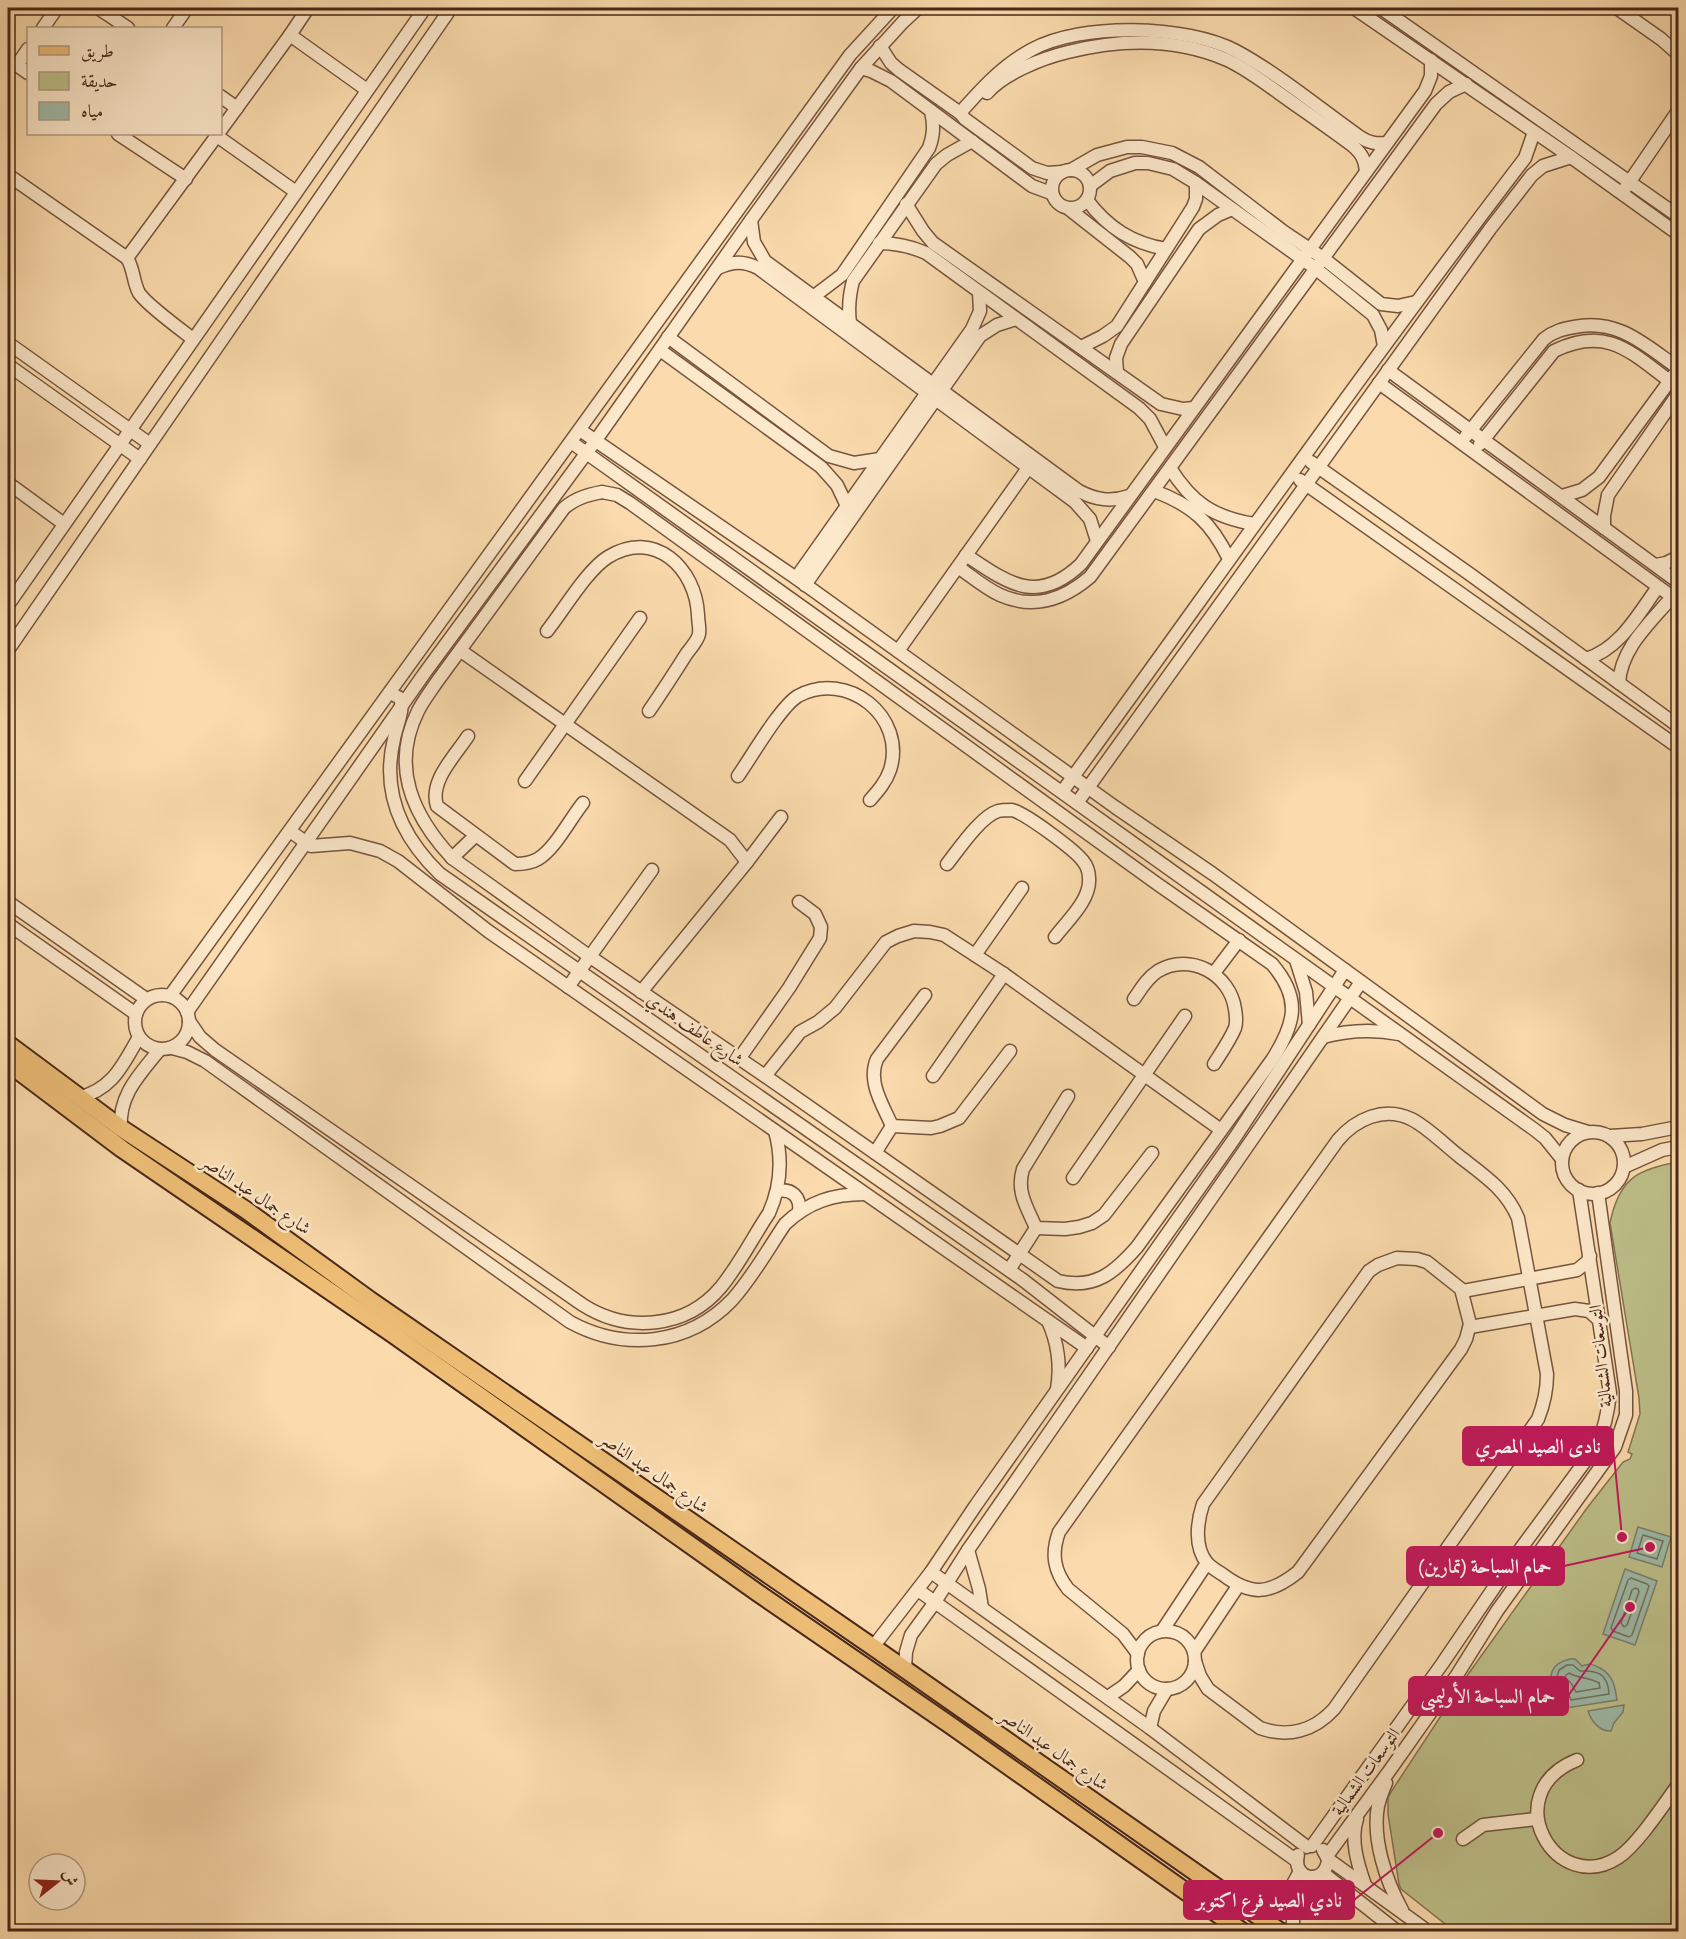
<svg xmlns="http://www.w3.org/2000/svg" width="1686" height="1939" font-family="'IM FELL Double Pica',Amiri,serif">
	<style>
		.green { fill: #bec08a; stroke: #847452; stroke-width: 1.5 }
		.water { fill: #9fbba9; stroke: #7d806f; stroke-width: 1.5 }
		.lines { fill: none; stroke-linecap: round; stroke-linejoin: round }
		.shore { stroke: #747261; stroke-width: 1.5 }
		.minor-casing { stroke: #76553e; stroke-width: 15 }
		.major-casing { stroke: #492819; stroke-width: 20 }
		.minor { stroke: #fce8ca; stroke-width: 12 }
		.major { stroke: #eebe76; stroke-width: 16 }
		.labels { text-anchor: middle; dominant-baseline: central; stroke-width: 5; stroke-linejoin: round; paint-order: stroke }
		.street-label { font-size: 18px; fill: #492819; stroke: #fce8ca }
		.leader { fill: none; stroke: #c2185b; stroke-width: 2 }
		.callout-dot { fill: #c2185b; stroke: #fce8ca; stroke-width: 2 }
		.callout { fill: #c2185b; stroke: #c2185b; stroke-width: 2 }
		.callout-label { font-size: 20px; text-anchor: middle; font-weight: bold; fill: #fff }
	</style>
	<rect width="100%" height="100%" fill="#fbdbad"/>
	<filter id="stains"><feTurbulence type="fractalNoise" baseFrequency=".00333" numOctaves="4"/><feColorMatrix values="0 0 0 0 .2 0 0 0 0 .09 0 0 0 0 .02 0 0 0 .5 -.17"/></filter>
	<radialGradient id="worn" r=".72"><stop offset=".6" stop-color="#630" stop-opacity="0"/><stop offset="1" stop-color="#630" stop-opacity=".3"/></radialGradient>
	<!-- green -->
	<path class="green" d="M1678,1162V1931H1454L1401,1889L1399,1884L1388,1814V1798L1391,1792L1469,1673L1587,1508L1623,1462L1630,1459L1632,1454L1628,1452L1640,1414L1639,1398L1610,1223C1619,1179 1637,1169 1678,1162Z"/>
	<!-- water -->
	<g class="water">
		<path d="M1638,1527L1671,1537L1662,1567L1629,1557Z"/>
		<path d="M1625,1569L1657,1581L1635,1645L1603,1634Z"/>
		<path d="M1570,1659H1575L1582,1666C1590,1663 1592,1664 1600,1668C1613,1675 1615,1686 1617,1700L1566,1708L1561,1691L1555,1692C1546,1675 1552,1663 1570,1659Z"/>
		<path d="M1624,1705L1623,1712L1614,1723L1611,1731C1600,1732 1591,1721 1588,1711Z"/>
	</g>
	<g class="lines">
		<!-- shore -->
		<g class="shore">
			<path d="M1643,1535L1663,1541L1657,1559L1637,1553Z"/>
			<path d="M1631,1578L1647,1584L1649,1586L1632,1635L1629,1637L1613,1631L1611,1628L1628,1580Z"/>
			<path d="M1635,1588L1638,1589L1639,1592L1627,1625L1624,1627L1621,1623L1632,1590Z"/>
			<path d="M1567,1665H1573L1580,1671C1598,1670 1608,1674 1609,1694L1571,1700L1566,1688L1558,1684L1556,1680L1559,1670Z"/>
			<path d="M1569,1673C1579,1679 1589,1677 1599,1683L1600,1688L1576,1692L1571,1683L1565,1678L1566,1675Z"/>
		</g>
		<defs>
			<g id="minor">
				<path d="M98,8L128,28"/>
				<path d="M1354,8L1571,157L1678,234"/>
				<path d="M1381,8L1678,216"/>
				<path d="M1617,8L1661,39L1678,54"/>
				<path d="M43,28L57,8"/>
				<path d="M173,28L187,8"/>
				<path d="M290,35L367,90"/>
				<path d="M880,46L891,63L899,70L960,113L965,119L1032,168L1047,173L1062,172"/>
				<path d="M8,59L28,73"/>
				<path d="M17,65L28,49"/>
				<path d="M861,68L871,71L891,81L1032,186L1051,193"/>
				<path d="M987,93C1004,73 1043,58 1068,52C1120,39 1175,38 1225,59C1244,67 1262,81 1279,93C1304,111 1329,128 1353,146C1362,154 1365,160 1366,171"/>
				<path d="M220,96L237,108"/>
				<path d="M960,113C982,88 1002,66 1031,50C1082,22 1186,25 1236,51C1280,75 1319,108 1360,137C1369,143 1376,144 1387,143"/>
				<path d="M220,131L290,35L308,8"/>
				<path d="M118,134L186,179"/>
				<path d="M217,136L296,192"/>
				<circle cx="1071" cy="189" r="19"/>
				<path d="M1071,170L1097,155L1127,147H1142L1172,153L1199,167L1284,232L1323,258L1381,304L1398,306L1416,302"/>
				<path d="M8,175L127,258C134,269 133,282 139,293C147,305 180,329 193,339"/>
				<path d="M1090,186L1110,171L1135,163H1148L1173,169L1196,183L1315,268L1373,315L1381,330L1384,346"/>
				<path d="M1626,187L1678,111"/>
				<path d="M1087,200C1108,228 1132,243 1166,249"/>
				<path d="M906,204L923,231L933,243L1161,404L1183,409L1194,408"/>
				<path d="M1069,209L1130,257L1137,264L1145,282"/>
				<path d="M751,220L754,242L765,261L1079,491C1096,500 1111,502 1129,496"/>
				<path d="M879,243C897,243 910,246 926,253L1139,408L1150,419L1165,447"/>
				<path d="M127,258L218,134"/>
				<path d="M718,268C733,261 744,261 758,268L1075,502L1090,519L1097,541"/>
				<path d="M813,297L842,275L929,148C934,135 934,125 931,111"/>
				<path d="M850,323C848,308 849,296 853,281L936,164L947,155L972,141"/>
				<path d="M668,337L829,456L854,463L880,459"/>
				<path d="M8,343L150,444"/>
				<path d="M1081,347L1103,336L1117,326L1193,207L1196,199V183"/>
				<path d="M660,350L821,467L837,485L847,506"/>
				<path d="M8,365L140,459"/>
				<path d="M1388,370L1678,582"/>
				<path d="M1117,372L1116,358L1121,344L1199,229L1218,215L1232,209"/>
				<path d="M1379,383L1678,601"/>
				<path d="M580,430L796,578L1115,807L1213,874L1543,1114L1565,1125L1588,1132"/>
				<path d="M1466,436L1544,339C1554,331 1563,329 1574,327C1618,318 1645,345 1678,368"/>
				<path d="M571,442L1535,1130L1545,1138L1562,1159"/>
				<path d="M1480,444L1554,351C1610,323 1635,357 1678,387"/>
				<path d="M1311,462L1471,575L1678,726"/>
				<path d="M1170,468C1192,503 1213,517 1254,524"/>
				<path d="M1300,480L1678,747"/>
				<path d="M8,483L64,524"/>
				<path d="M1154,491C1192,505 1211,522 1229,559"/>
				<path d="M602,492L617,495L630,503L1156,883L1272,964C1302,999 1295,1024 1272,1060L1137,1247C1115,1272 1095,1290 1058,1281L765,1076L589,956L452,858C413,816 390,767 418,711C423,701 430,692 436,683L564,508C576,498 587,495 602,492Z"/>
				<path d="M1562,496L1582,490L1599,477L1674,375"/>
				<path d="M1604,528V516L1608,495L1678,394"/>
				<path d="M966,555C1008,583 1037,606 1081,564L1425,91L1431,76V60"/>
				<path d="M1656,565L1666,563L1678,557"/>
				<path d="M958,567C971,576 985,588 1000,595C1034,610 1063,600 1090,577L1436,104L1449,92L1466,84"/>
				<path d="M796,578L972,329L980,311L979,292"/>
				<path d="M805,585L980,336L997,325L1016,319"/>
				<path d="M8,605L425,8"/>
				<path d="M547,631C563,611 587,570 608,557C654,528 696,568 698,615C698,621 700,628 699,634C698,640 691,648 687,653C675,672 662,692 649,711"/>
				<path d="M8,650L451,8"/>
				<path d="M461,651L730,840L747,862"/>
				<path d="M898,651L1028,468"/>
				<path d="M1586,659C1620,649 1638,614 1658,587"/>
				<path d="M1619,683C1621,648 1650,623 1672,597"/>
				<path d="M390,693L400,698C405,710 396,726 394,739C381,792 402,837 440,874L1023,1280L1109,1347"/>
				<path d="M468,736C455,756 429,781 437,806L515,864C523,864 531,863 538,859C555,849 570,819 583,803"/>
				<path d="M738,776C752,756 780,707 798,696C847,669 907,717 890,770C886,782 878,791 870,800"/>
				<path d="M525,781L640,618"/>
				<path d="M1062,792C1216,580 1366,366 1525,158L1534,132"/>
				<path d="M1077,803L1490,229L1532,175L1543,166L1571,157"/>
				<path d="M290,831L311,846L350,843L380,851L398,861L488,931L1087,1348"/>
				<path d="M452,858L475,836"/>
				<path d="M947,864C959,849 980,817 998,811C1002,810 1008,810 1012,810C1025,813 1075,850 1083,861C1087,866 1089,872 1089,878C1091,900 1067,921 1055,937"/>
				<path d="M8,902L146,999"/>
				<path d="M8,924L136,1014"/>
				<path d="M975,955L1022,888"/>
				<path d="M1296,960L1306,992L1309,1025"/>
				<path d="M1214,973L1239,940"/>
				<path d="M568,987L652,870"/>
				<path d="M641,992L747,862L781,817"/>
				<circle cx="162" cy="1022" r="27"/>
				<path d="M925,995L877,1059C867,1082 883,1105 892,1126L931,1128L940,1126L959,1118L1010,1051"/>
				<path d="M170,996L850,55L893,8"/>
				<path d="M1134,999C1141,989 1147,978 1158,971C1190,952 1230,974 1235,1009C1236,1015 1237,1022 1235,1028C1230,1040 1221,1053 1214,1064"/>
				<path d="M187,1012L424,674L596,440L751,220L861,68L903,22L918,8"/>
				<path d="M189,1021L200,1037L215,1050L583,1305C627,1333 686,1329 721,1287C739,1265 753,1237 769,1213C781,1186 783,1160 775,1131"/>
				<path d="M1323,1037C1349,1030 1373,1029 1399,1034"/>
				<path d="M172,1048L187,1052L205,1061L570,1322C623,1351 688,1346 732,1300C752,1278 768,1249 785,1224C808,1202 833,1194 865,1194"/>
				<path d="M739,1059L789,988L820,938L821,927L815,914L799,902"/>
				<path d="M765,1076L800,1032L818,1022L835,1008L886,942L898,936L914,931L930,932L944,935L1004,974L1221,1130"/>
				<path d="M933,1076L1004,974"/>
				<path d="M1068,1096L1023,1169C1016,1192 1027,1207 1036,1228L1065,1229L1079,1227L1092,1223L1104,1215L1152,1153"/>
				<path d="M78,1098C113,1089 122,1066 139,1037"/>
				<path d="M121,1128C118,1095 141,1073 160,1049"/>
				<circle cx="1593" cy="1163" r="31"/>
				<path d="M1610,1136L1642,1134L1678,1127"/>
				<path d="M875,1153L892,1126"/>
				<path d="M1624,1167L1662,1150L1678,1147"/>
				<path d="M1073,1178L1185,1016"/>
				<path d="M777,1191C792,1188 801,1197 799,1212"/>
				<path d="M1397,1258L1417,1259L1427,1262L1461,1289L1470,1324L1466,1339L1461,1349L1298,1572C1269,1595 1251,1596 1222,1574C1217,1571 1211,1567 1207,1563C1194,1547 1197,1522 1203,1504L1369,1271L1378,1265Z"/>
				<path d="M1009,1270L1036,1228"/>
				<path d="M1463,1291L1577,1270L1587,1262L1590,1256"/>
				<path d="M1048,1321C1058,1343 1061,1365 1057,1389"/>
				<path d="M1470,1327L1575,1309L1589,1311L1599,1320"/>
				<path d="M968,1550L979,1589L982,1608"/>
				<path d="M931,1572L1150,1728L1307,1847"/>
				<path d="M918,1590L1297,1861"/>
				<path d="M1162,1631L1207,1563"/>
				<circle cx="1166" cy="1660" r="29"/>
				<path d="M873,1647L931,1572L976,1505L1234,1139L1345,970"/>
				<path d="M1194,1652L1238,1586"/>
				<path d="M1138,1654L1123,1634L1068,1589C1054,1571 1051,1554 1059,1532L1338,1140C1356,1119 1384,1106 1411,1119C1426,1126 1445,1145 1459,1156C1482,1174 1506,1189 1518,1218L1547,1374C1547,1390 1544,1404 1538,1419L1334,1709C1314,1731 1288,1738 1260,1728L1208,1689L1200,1676L1195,1661"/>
				<path d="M905,1669L906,1652L911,1635L935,1602L968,1550L1361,982"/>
				<path d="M1108,1697L1124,1686L1139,1670"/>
				<path d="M1150,1728L1154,1711L1167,1689"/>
				<path d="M1577,1760C1495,1793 1556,1899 1619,1857C1638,1844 1664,1804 1678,1785"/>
				<path d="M1386,1783C1383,1790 1380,1798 1378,1806C1372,1839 1386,1881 1402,1910"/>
				<path d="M1357,1819C1350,1840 1358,1865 1365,1885"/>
				<path d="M1463,1839L1483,1825L1536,1819"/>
				<path d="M1312,1846L1442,1664L1519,1551L1597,1445C1605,1428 1608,1412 1610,1393L1579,1190"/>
				<path d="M1323,1850L1328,1859L1429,1932"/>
				<path d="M1298,1855C1291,1880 1326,1887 1328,1859"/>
				<path d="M1327,1856L1390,1770L1457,1675L1497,1611L1615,1447L1626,1415V1391L1598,1193"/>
				<path d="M1323,1873L1398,1932"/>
				<path d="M1255,1914C1282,1910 1288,1893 1300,1871"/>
				<path d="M1293,1932V1915L1314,1877"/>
			</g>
			<g id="major">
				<path d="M8,1044L121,1128L246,1210L370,1300L873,1647L1281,1932"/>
				<path d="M8,1063L122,1149L391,1333L758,1593L953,1727L1243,1932"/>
			</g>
		</defs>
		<!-- minor casing -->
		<use href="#minor" class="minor-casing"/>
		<!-- major casing -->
		<use href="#major" class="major-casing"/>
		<!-- minor -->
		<use href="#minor" class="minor"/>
		<!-- major -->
		<use href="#major" class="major"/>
	</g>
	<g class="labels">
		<!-- street labels -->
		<g class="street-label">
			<text transform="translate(695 1030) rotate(35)">شارع عاطف هندي</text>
			<text transform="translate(256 1195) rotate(34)">شارع جمال عبد الناصر</text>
			<text transform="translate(1601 1356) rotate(-96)">التوسعات الشمالية</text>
			<text transform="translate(654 1473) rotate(35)">شارع جمال عبد الناصر</text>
			<text transform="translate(1054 1750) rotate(35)">شارع جمال عبد الناصر</text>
			<text transform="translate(1366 1772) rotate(-54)">التوسعات الشمالية</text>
		</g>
	</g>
	<!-- callouts -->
	<path class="leader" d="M1622 1537L1613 1446M1650 1547L1564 1566M1630 1607L1568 1696M1438 1833L1354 1900"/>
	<g class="callout-dot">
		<circle cx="1622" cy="1537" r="6"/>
		<circle cx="1650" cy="1547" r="6"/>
		<circle cx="1630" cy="1607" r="6"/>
		<circle cx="1438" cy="1833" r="6"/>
	</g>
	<g class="callout">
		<rect x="1463" y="1427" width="150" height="38" rx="6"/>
		<rect x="1407" y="1547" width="157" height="38" rx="6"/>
		<rect x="1409" y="1677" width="159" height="38" rx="6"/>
		<rect x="1184" y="1881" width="170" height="38" rx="6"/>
	</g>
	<g class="callout-label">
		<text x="1538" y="1453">نادى الصيد المصري</text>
		<text x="1485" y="1573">حمام السباحة (تمارين)</text>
		<text x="1488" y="1703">حمام السباحة الأوليمبى</text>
		<text x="1269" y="1907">نادي الصيد فرع اكتوبر</text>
	</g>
	<!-- margin -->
	<rect width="1686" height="1939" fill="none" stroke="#fbdbad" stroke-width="30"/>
	<rect x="9" y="9" width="1668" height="1921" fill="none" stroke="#492819" stroke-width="3"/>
	<rect x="15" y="15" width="1656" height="1909" fill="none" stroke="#492819" stroke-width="1.5"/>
	<!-- legend -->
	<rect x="27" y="27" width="195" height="108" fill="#fce8ca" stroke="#b49b83" stroke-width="1.5"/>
	<rect x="39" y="46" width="30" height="9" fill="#eebe76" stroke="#b49b83" stroke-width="1.5"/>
	<text x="81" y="57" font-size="18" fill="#492819">طريق</text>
	<rect x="39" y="72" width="30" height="18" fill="#bec08a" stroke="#b49b83" stroke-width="1.5"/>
	<text x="81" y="87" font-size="18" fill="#492819">حديقة</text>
	<rect x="39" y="102" width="30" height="18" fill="#9fbba9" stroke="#b49b83" stroke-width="1.5"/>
	<text x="81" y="117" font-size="18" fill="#492819">مياه</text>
	<!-- north arrow -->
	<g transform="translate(57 1882) rotate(72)"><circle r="28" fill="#fce8ca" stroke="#b49b83" stroke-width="1.5"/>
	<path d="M0-4.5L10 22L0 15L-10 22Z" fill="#8f2418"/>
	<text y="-9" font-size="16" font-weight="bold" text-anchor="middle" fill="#492819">ش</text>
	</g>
	<rect width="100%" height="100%" filter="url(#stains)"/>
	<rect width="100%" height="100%" fill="url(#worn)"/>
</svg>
